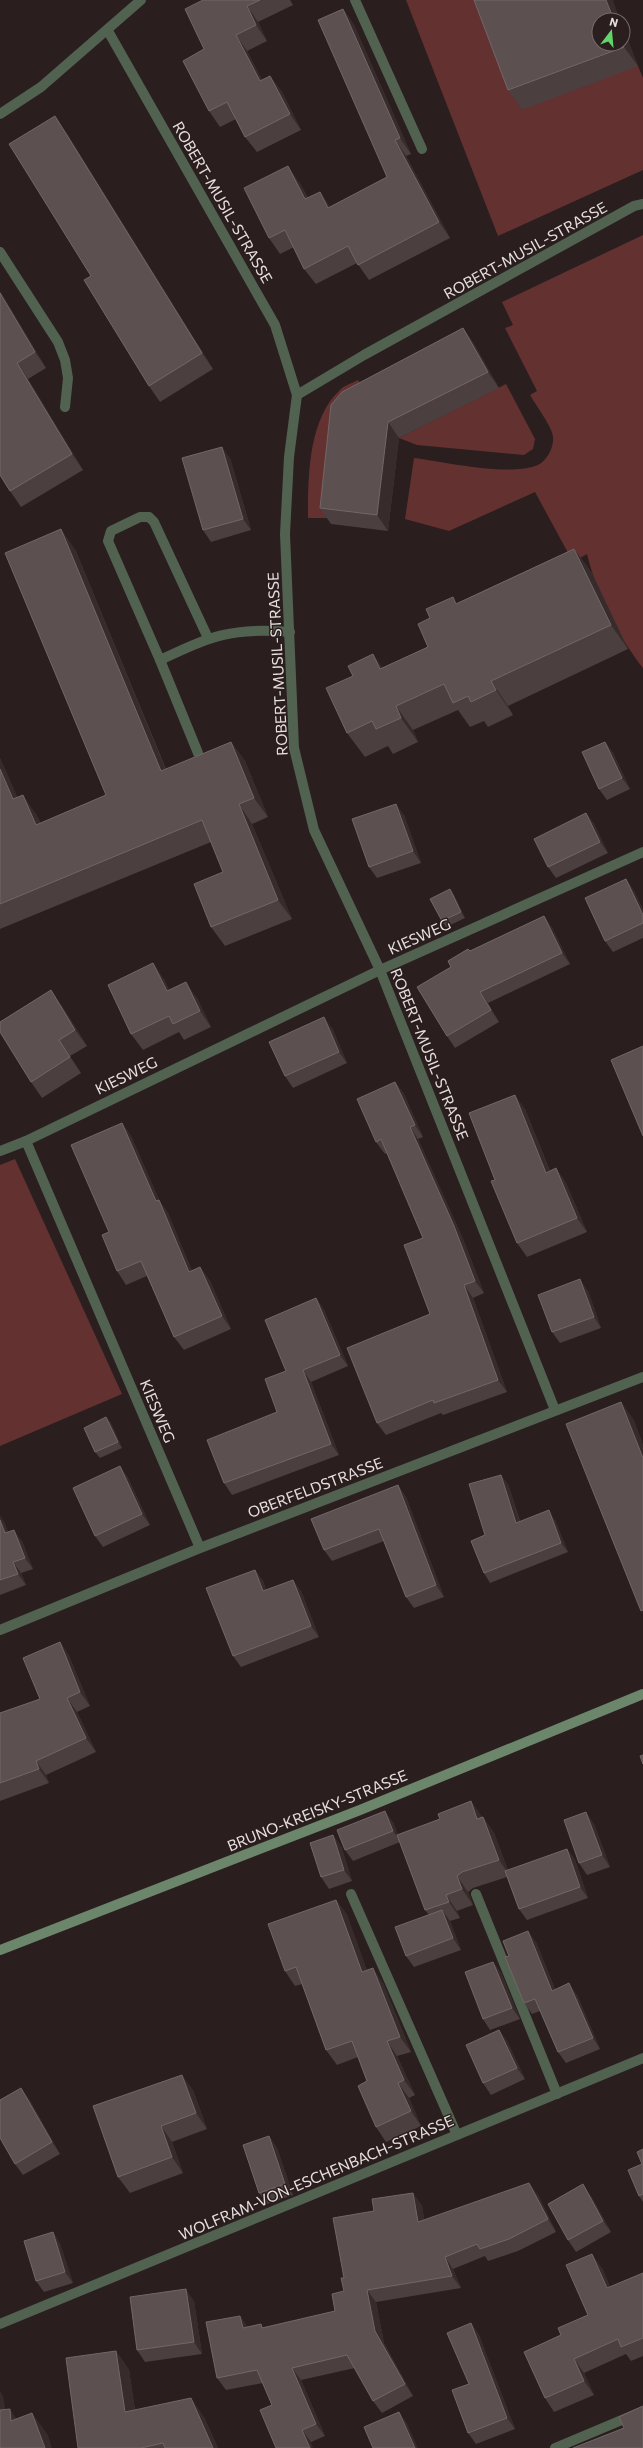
<svg xmlns="http://www.w3.org/2000/svg" width="643" height="2448" font-family="Commissioner,sans-serif">
	<style>
		.green { fill: #643131 }
		.lines { fill: none; stroke-linecap: round; stroke-linejoin: round }
		.lane { stroke: #516251; stroke-width: 10 }
		.street { stroke: #516251; stroke-width: 10 }
		.secondary { stroke: #6b866b; stroke-width: 10 }
		.wall { fill: #4c3f3f }
		.shaded-wall { fill: #372b2b }
		.building { fill: #5d5050; stroke: #726767 }
		.labels { text-anchor: middle; dominant-baseline: central; stroke-width: 3; stroke-linejoin: round; paint-order: stroke }
		.street-label { font-size: 15px; fill: #e8dfdf; stroke: #2a1e1e }
	</style>
	<rect width="100%" height="100%" fill="#2a1e1e"/>
	<!-- green -->
	<g class="green">
		<path d="M406,0H481L638,66L643,78V170L498,236Z"/>
		<path d="M643,235V668C619,638 596,592 587,554L573,562L535,492L449,531L405,519L414,458C445,462 507,476 535,466C546,463 554,448 553,437C553,428 535,404 530,395L537,391L505,328L513,325L502,302Z"/>
		<path d="M358,380L370,399L327,518H308C308,478 308,419 340,390C344,385 353,383 358,380Z"/>
		<path d="M506,384L535,439L533,449L524,455L417,445L399,438Z"/>
		<path d="M15,1159L122,1394L0,1446V1165Z"/>
	</g>
	<g class="lines">
		<!-- lane -->
		<g class="lane">
			<path d="M355,0L422,149"/>
			<path d="M0,252L58,342L65,360L68,378L65,407"/>
			<path d="M208,638L154,522L149,517H140L111,531L108,541L160,660C211,636 232,627 290,632"/>
			<path d="M160,660L198,753"/>
			<path d="M0,1151L26,1141"/>
			<path d="M351,1894L457,2135"/>
			<path d="M476,1894L557,2094"/>
		</g>
		<!-- street -->
		<g class="street">
			<path d="M108,31L275,325L297,395L289,457L285,534L294,748L314,830L380,970L555,1410"/>
			<path d="M0,114L41,87L141,0"/>
			<path d="M297,395L364,355L634,206L643,204"/>
			<path d="M200,1548L26,1141L380,970L643,852"/>
			<path d="M0,1630L200,1548L643,1377"/>
			<path d="M0,2324L643,2058"/>
			<path d="M555,2448L643,2411"/>
		</g>
		<!-- secondary -->
		<path class="secondary" d="M0,1950L360,1810L643,1694"/>
	</g>
	<!-- wall -->
	<g class="wall">
		<path d="M203,0H290L293,5L258,22L267,41L247,51L262,80L270,76L282,92L301,130L257,152L245,137L236,119L220,127L209,111L204,49Z"/>
		<path d="M343,9L354,25L411,154L406,156L450,238L369,280L357,263L316,284L304,269L294,247L280,254L269,238L299,182L308,198L320,192L330,207L387,177Z"/>
		<path d="M623,28L638,66L522,110L508,90L623,44Z"/>
		<path d="M66,132L213,369L160,402L149,386L91,276Z"/>
		<path d="M0,291L46,368L28,379L83,470L21,507L10,491L0,475Z"/>
		<path d="M463,328L474,344L499,388L399,438L388,531L331,524L320,508Z"/>
		<path d="M230,458L251,530L211,542L203,530Z"/>
		<path d="M75,549L166,769L231,742L245,761L268,817L252,824L292,919L225,946L211,927L223,872L211,842L0,929V758L17,797L36,814L41,824L106,795Z"/>
		<path d="M574,549L592,573L628,649L508,706L513,715L488,727L484,721L470,727L458,710L413,730L418,742L393,754L388,746L365,757L347,733L353,676L383,668L428,647L430,618L457,603Z"/>
		<path d="M605,742L613,753L630,789L607,800L599,789Z"/>
		<path d="M586,813L594,824L608,853L556,878L548,867Z"/>
		<path d="M404,815L421,863L377,878L369,867Z"/>
		<path d="M626,879L634,891L643,910V938L613,952L605,941Z"/>
		<path d="M450,889L454,895L465,918L446,927L442,921Z"/>
		<path d="M544,916L552,928L570,964L488,1003L499,1022L455,1048L447,1036L451,967L470,951Z"/>
		<path d="M164,979L169,990L197,998L211,1027L184,1040L179,1032L143,1050L131,1034Z"/>
		<path d="M62,1006L87,1046L70,1056L81,1073L42,1098L31,1082Z"/>
		<path d="M332,1028L347,1063L293,1088L285,1076Z"/>
		<path d="M395,1082L404,1094L423,1137L418,1139L463,1239L484,1293L473,1298L507,1392L443,1415L441,1413L386,1435L377,1423L430,1314L423,1238L387,1153L385,1154L376,1142Z"/>
		<path d="M525,1109L550,1171L556,1168L566,1183L587,1232L527,1257L517,1243L495,1180Z"/>
		<path d="M122,1123L131,1136L160,1202L168,1213L192,1271L200,1267L210,1281L231,1329L184,1350L174,1337L147,1276L126,1285L117,1271L109,1232Z"/>
		<path d="M588,1291L601,1328L560,1343L552,1332Z"/>
		<path d="M316,1298L324,1310L348,1366L311,1382L339,1455L232,1495L224,1483L277,1412L286,1371Z"/>
		<path d="M106,1417L111,1423L122,1448L100,1458L95,1452Z"/>
		<path d="M120,1466L128,1478L150,1525L103,1547L95,1536Z"/>
		<path d="M508,1484L520,1521L555,1520L568,1552L490,1583L484,1573L485,1535Z"/>
		<path d="M398,1485L406,1497L444,1597L414,1608L406,1597L384,1541L332,1561L324,1550Z"/>
		<path d="M0,1516L4,1522L8,1532L22,1541L33,1569L21,1573L26,1585L0,1595Z"/>
		<path d="M255,1570L263,1581L266,1590L301,1591L319,1637L241,1667L233,1656Z"/>
		<path d="M60,1642L69,1656L90,1706L77,1712L96,1752L46,1775L49,1783L0,1801V1713L40,1699Z"/>
		<path d="M471,1801L482,1817H483L494,1833L508,1870L567,1849L575,1860L588,1898L527,1920L519,1909L507,1877L473,1888L468,1892L473,1905L457,1911L460,1918L450,1921L461,1950L414,1967L406,1956L429,1915L425,1910L400,1842L353,1861L345,1850L393,1822L398,1835L440,1819Z"/>
		<path d="M594,1824L610,1867L587,1875L579,1863Z"/>
		<path d="M341,1846L352,1881L329,1889L321,1877Z"/>
		<path d="M336,1900L347,1915L367,1971L383,1983L411,2052L397,2056L415,2095L409,2098L421,2126L386,2142L376,2127L367,2081L358,2057L337,2065L326,2050L302,1984L295,1986L285,1971Z"/>
		<path d="M536,1942L555,1989L577,1995L600,2049L566,2063L558,2052L540,2011L532,2014L524,2003L509,1956Z"/>
		<path d="M493,1962L501,1973L520,2019L490,2030L483,2019Z"/>
		<path d="M499,2030L507,2041L525,2079L491,2095L483,2083Z"/>
		<path d="M193,2090L207,2129L172,2142L183,2173L130,2193L118,2177L93,2106Z"/>
		<path d="M29,2099L60,2154L23,2175L15,2164Z"/>
		<path d="M269,2136L277,2148L293,2195L267,2204L259,2193Z"/>
		<path d="M643,2149V2202L639,2196L642,2164Z"/>
		<path d="M538,2195L556,2232L518,2251L488,2261L485,2256L453,2269L461,2288L376,2302L384,2343L413,2396L382,2413L373,2401L355,2368L301,2380L325,2436L311,2442L272,2405L263,2383L226,2390L217,2378L248,2327L261,2324L263,2328L335,2311L344,2291V2278L422,2205L424,2220Z"/>
		<path d="M591,2196L611,2232L576,2252L568,2240Z"/>
		<path d="M53,2232L60,2244L73,2283L44,2292L36,2281Z"/>
		<path d="M602,2268L610,2287L643,2273V2356L631,2361L626,2354L584,2373L594,2395L554,2412L545,2398L561,2335L588,2315Z"/>
		<path d="M194,2301L202,2354L145,2362L137,2350Z"/>
		<path d="M471,2323L479,2335L515,2429L476,2444L468,2433L469,2384Z"/>
		<path d="M116,2351L129,2370L135,2410L204,2417L218,2448H78Z"/>
	</g>
	<!-- shaded-wall -->
	<g class="shaded-wall">
		<path d="M606,0H613L620,20H614Z"/>
		<path d="M247,6L258,22L267,41L256,25Z"/>
		<path d="M343,9L354,25L411,154L400,138Z"/>
		<path d="M623,28L638,66L624,47L623,44Z"/>
		<path d="M236,35L247,51L271,97L260,81Z"/>
		<path d="M270,76L282,92L301,130L290,114Z"/>
		<path d="M55,116L66,132L213,369L202,353Z"/>
		<path d="M395,140L406,156L450,238L439,222Z"/>
		<path d="M288,166L299,182L316,215L305,199Z"/>
		<path d="M320,192L331,208H328Z"/>
		<path d="M0,291L3,296L46,368L35,352L0,293Z"/>
		<path d="M463,328L474,344L499,388L488,372Z"/>
		<path d="M17,363L28,379L83,470L72,454Z"/>
		<path d="M388,422L399,438L388,531L377,515Z"/>
		<path d="M222,447L230,458L251,530L243,519Z"/>
		<path d="M61,529L75,549L174,790L161,771Z"/>
		<path d="M574,549L592,573L628,649L611,625Z"/>
		<path d="M373,654L390,678L380,669Z"/>
		<path d="M491,681L508,706L513,715L496,690Z"/>
		<path d="M396,706L413,730L418,742L401,718Z"/>
		<path d="M231,742L245,761L268,817L254,798Z"/>
		<path d="M605,742L613,753L630,789L622,778Z"/>
		<path d="M0,758L27,818L13,799L0,769Z"/>
		<path d="M23,795L36,814L50,845L36,825Z"/>
		<path d="M239,804L252,824L292,919L278,900Z"/>
		<path d="M396,804L404,815L421,863L413,851Z"/>
		<path d="M586,813L594,824L608,853L600,842Z"/>
		<path d="M626,879L634,891L643,910V915Z"/>
		<path d="M450,889L454,895L465,918L461,912Z"/>
		<path d="M544,916L552,928L570,964L562,953Z"/>
		<path d="M153,963L164,979L178,1007L167,991Z"/>
		<path d="M186,982L197,998L211,1027L200,1011Z"/>
		<path d="M51,990L62,1006L87,1046L75,1030Z"/>
		<path d="M480,992L488,1003L499,1022L491,1010Z"/>
		<path d="M324,1017L332,1028L347,1063L339,1052Z"/>
		<path d="M59,1040L70,1056L81,1073L70,1057Z"/>
		<path d="M395,1082L404,1094L423,1137L415,1125Z"/>
		<path d="M515,1095L525,1109L556,1187L546,1173Z"/>
		<path d="M122,1123L131,1136L160,1202L168,1213L198,1286L189,1272L156,1201Z"/>
		<path d="M410,1127L418,1139L463,1239L484,1293L475,1281Z"/>
		<path d="M556,1168L566,1183L587,1232L577,1218Z"/>
		<path d="M200,1267L210,1281L231,1329L222,1316Z"/>
		<path d="M580,1279L588,1291L601,1328L594,1317Z"/>
		<path d="M464,1285L473,1298L507,1392L498,1380Z"/>
		<path d="M316,1298L324,1310L348,1366L340,1355Z"/>
		<path d="M303,1370L311,1382L339,1455L331,1444Z"/>
		<path d="M621,1402L634,1420L643,1444V1458Z"/>
		<path d="M106,1417L111,1423L122,1448L118,1442Z"/>
		<path d="M120,1466L128,1478L150,1525L142,1514Z"/>
		<path d="M501,1475L508,1484L523,1533L516,1523Z"/>
		<path d="M398,1485L406,1497L444,1597L436,1585Z"/>
		<path d="M549,1510L555,1520L568,1552L561,1543Z"/>
		<path d="M0,1516L4,1522L13,1545L5,1533L0,1520Z"/>
		<path d="M14,1530L22,1541L33,1569L25,1558Z"/>
		<path d="M13,1562L21,1573L26,1585L18,1574Z"/>
		<path d="M255,1570L263,1581L271,1602L263,1591Z"/>
		<path d="M293,1580L301,1591L319,1637L311,1626Z"/>
		<path d="M60,1642L69,1656L90,1706L80,1692Z"/>
		<path d="M67,1698L77,1712L96,1752L86,1738Z"/>
		<path d="M36,1761L46,1775L49,1783L39,1769Z"/>
		<path d="M471,1801L482,1817L477,1819Z"/>
		<path d="M385,1811L393,1822L401,1842L393,1831Z"/>
		<path d="M586,1812L594,1824L610,1867L602,1855Z"/>
		<path d="M483,1817L494,1833L510,1876L499,1860Z"/>
		<path d="M333,1835L341,1846L352,1881L344,1870Z"/>
		<path d="M567,1849L575,1860L588,1898L580,1887Z"/>
		<path d="M457,1876L468,1892L473,1905L462,1889Z"/>
		<path d="M446,1895L457,1911L460,1918L449,1902Z"/>
		<path d="M336,1900L347,1915L373,1987L362,1972Z"/>
		<path d="M442,1910L450,1921L461,1950L453,1938Z"/>
		<path d="M528,1931L536,1942L560,2002L552,1991Z"/>
		<path d="M493,1962L501,1973L520,2019L512,2008Z"/>
		<path d="M373,1968L383,1983L411,2052L400,2037Z"/>
		<path d="M569,1983L577,1995L600,2049L593,2038Z"/>
		<path d="M499,2030L507,2041L525,2079L517,2068Z"/>
		<path d="M387,2041L397,2056L415,2095L404,2080Z"/>
		<path d="M182,2075L193,2090L207,2129L196,2113Z"/>
		<path d="M398,2083L409,2098L421,2126L411,2111Z"/>
		<path d="M21,2088L29,2099L60,2154L52,2142Z"/>
		<path d="M161,2126L172,2142L183,2173L172,2157Z"/>
		<path d="M269,2136L277,2148L293,2195L285,2184Z"/>
		<path d="M529,2183L538,2195L556,2232L548,2219Z"/>
		<path d="M583,2184L591,2196L611,2232L603,2221Z"/>
		<path d="M413,2193L422,2205L426,2234L418,2222Z"/>
		<path d="M53,2232L60,2244L73,2283L65,2272Z"/>
		<path d="M592,2254L602,2268L617,2302L607,2288Z"/>
		<path d="M445,2257L453,2269L461,2288L452,2276Z"/>
		<path d="M186,2289L194,2301L202,2354L194,2342Z"/>
		<path d="M367,2290L376,2302L384,2343L413,2396L405,2384L375,2331Z"/>
		<path d="M240,2316L249,2328H243Z"/>
		<path d="M471,2323L479,2335L515,2429L507,2418Z"/>
		<path d="M116,2351L129,2370L138,2431L125,2412Z"/>
		<path d="M574,2359L584,2373L594,2395L584,2381Z"/>
		<path d="M292,2368L301,2380L325,2436L316,2424Z"/>
		<path d="M0,2391L3,2396L9,2431L0,2414Z"/>
		<path d="M191,2398L204,2417L218,2448H213Z"/>
		<path d="M10,2409L25,2431L11,2421Z"/>
		<path d="M399,2412L407,2423L418,2448H415Z"/>
		<path d="M32,2413L48,2435L52,2448H45Z"/>
		<path d="M302,2430L311,2442L313,2448H310Z"/>
	</g>
	<!-- building -->
	<g class="building">
		<path d="M203,0H260L247,6L256,25L236,35L260,81L270,76L290,114L245,137L227,102L209,111L183,61L204,49L185,9Z"/>
		<path d="M474,0H606L614,20H599V44H623L624,47L508,90Z"/>
		<path d="M343,9L400,138L395,140L439,222L358,265L348,246L304,269L285,230L269,238L244,188L288,166L305,199L320,192L328,208L387,177L318,20Z"/>
		<path d="M55,116L202,353L149,386L84,280L91,276L9,144Z"/>
		<path d="M0,293L35,352L17,363L72,454L10,491L0,475Z"/>
		<path d="M463,328L488,372L388,422L377,515L320,508L331,405L342,392Z"/>
		<path d="M222,447L243,519L203,530L182,458Z"/>
		<path d="M61,529L161,771L231,742L254,798L239,804L278,900L211,927L194,884L223,872L202,820L0,904V769L13,799L23,795L36,825L106,795L5,553Z"/>
		<path d="M574,549L611,625L491,681L496,690L471,702L468,696L453,703L444,684L396,706L401,718L376,729L372,721L347,733L326,688L353,676L348,666L373,654L380,669L428,647L418,624L430,618L426,609L453,597L456,604Z"/>
		<path d="M605,742L622,778L599,789L582,752Z"/>
		<path d="M396,804L413,851L369,867L352,819Z"/>
		<path d="M586,813L600,842L548,867L534,839Z"/>
		<path d="M626,879L643,915V923L605,941L585,898Z"/>
		<path d="M450,889L461,912L442,921L430,899Z"/>
		<path d="M544,916L562,953L480,992L491,1010L447,1036L417,987L451,967L448,961L468,949L470,951Z"/>
		<path d="M153,963L167,991L186,982L200,1011L173,1024L169,1016L131,1034L108,985Z"/>
		<path d="M51,990L75,1030L59,1040L70,1057L31,1082L0,1032V1022Z"/>
		<path d="M324,1017L339,1052L285,1076L269,1042Z"/>
		<path d="M643,1046V1136L611,1060Z"/>
		<path d="M395,1082L415,1125L410,1127L454,1226L475,1281L464,1285L498,1380L434,1403L433,1400L377,1423L347,1348L430,1314L404,1245L423,1238L381,1139L376,1142L357,1099Z"/>
		<path d="M515,1095L546,1173L556,1168L577,1218L517,1243L491,1181L495,1180L469,1113Z"/>
		<path d="M122,1123L156,1201L159,1200L189,1272L200,1267L222,1316L174,1337L141,1261L117,1271L102,1235L109,1232L71,1145Z"/>
		<path d="M580,1279L594,1317L552,1332L538,1295Z"/>
		<path d="M316,1298L340,1355L303,1370L331,1444L224,1483L207,1440L277,1412L265,1379L286,1371L265,1320Z"/>
		<path d="M621,1402L643,1458V1610L641,1611L566,1424Z"/>
		<path d="M106,1417L118,1442L95,1452L84,1428Z"/>
		<path d="M120,1466L142,1514L95,1536L73,1488Z"/>
		<path d="M501,1475L516,1523L549,1510L561,1543L484,1573L471,1541L485,1535L469,1484Z"/>
		<path d="M398,1485L436,1585L406,1597L379,1529L324,1550L311,1519Z"/>
		<path d="M0,1520L5,1533L14,1530L25,1558L13,1562L18,1574L0,1580Z"/>
		<path d="M255,1570L263,1591L293,1580L311,1626L233,1656L206,1588Z"/>
		<path d="M60,1642L80,1692L67,1698L86,1738L36,1761L39,1769L0,1783V1713L40,1699L23,1658Z"/>
		<path d="M643,1755V1764L640,1756Z"/>
		<path d="M471,1801L477,1819L483,1817L499,1860L462,1872L457,1876L462,1889L446,1895L449,1902L425,1910L397,1835L440,1819L438,1814Z"/>
		<path d="M385,1811L393,1831L345,1850L337,1830Z"/>
		<path d="M586,1812L602,1855L579,1863L564,1820Z"/>
		<path d="M333,1835L344,1870L321,1877L310,1843Z"/>
		<path d="M567,1849L580,1887L519,1909L505,1871Z"/>
		<path d="M336,1900L362,1972L373,1968L400,2037L387,2041L404,2080L398,2083L411,2111L376,2127L358,2086L367,2081L352,2041L326,2050L296,1967L285,1971L268,1924Z"/>
		<path d="M442,1910L453,1938L406,1956L395,1927Z"/>
		<path d="M528,1931L552,1991L569,1983L593,2038L558,2052L535,1999L524,2003L505,1957L509,1956L503,1941Z"/>
		<path d="M493,1962L512,2008L483,2019L465,1972Z"/>
		<path d="M499,2030L517,2068L483,2083L466,2045Z"/>
		<path d="M182,2075L196,2113L161,2126L172,2157L118,2177L93,2106Z"/>
		<path d="M21,2088L52,2142L15,2164L0,2138V2100Z"/>
		<path d="M269,2136L285,2184L259,2193L243,2145Z"/>
		<path d="M643,2149V2194L639,2196L628,2170L642,2164L637,2152Z"/>
		<path d="M529,2183L548,2219L509,2239L480,2249L477,2244L445,2257L452,2276L367,2290L375,2331L405,2384L373,2401L347,2355L292,2368L316,2424L302,2430L310,2448H276L260,2410L272,2405L257,2370L217,2378L206,2322L240,2316L243,2328L261,2324L262,2328L335,2311L332,2294L344,2291L341,2278H344L333,2218L374,2211L372,2199L413,2193L418,2222Z"/>
		<path d="M583,2184L603,2221L568,2240L548,2204Z"/>
		<path d="M53,2232L65,2272L36,2281L24,2241Z"/>
		<path d="M592,2254L607,2288L643,2273V2338L621,2347L618,2339L574,2359L584,2381L545,2398L524,2352L561,2335L558,2328L588,2315L566,2265Z"/>
		<path d="M186,2289L194,2342L137,2350L130,2297Z"/>
		<path d="M471,2323L507,2418L468,2433L452,2390L469,2384L447,2333Z"/>
		<path d="M116,2351L125,2412L191,2398L213,2448H165L163,2443L141,2448H78L66,2358Z"/>
		<path d="M643,2406V2448H573L624,2428L619,2417Z"/>
		<path d="M10,2409L11,2421L32,2413L45,2448H0V2410Z"/>
		<path d="M399,2412L415,2448H373L364,2427Z"/>
	</g>
	<g class="labels">
		<!-- street labels -->
		<g class="street-label">
			<text transform="translate(223 202) rotate(60)">ROBERT-MUSIL-STRASSE</text>
			<text transform="translate(525 250) rotate(-29)">ROBERT-MUSIL-STRASSE</text>
			<text transform="translate(277 664) rotate(-93)">ROBERT-MUSIL-STRASSE</text>
			<text transform="translate(419 936) rotate(-24)">KIESWEG</text>
			<text transform="translate(430 1054) rotate(68)">ROBERT-MUSIL-STRASSE</text>
			<text transform="translate(126 1075) rotate(-26)">KIESWEG</text>
			<text transform="translate(158 1411) rotate(67)">KIESWEG</text>
			<text transform="translate(315 1487) rotate(-21)">OBERFELDSTRASSE</text>
			<text transform="translate(317 1810) rotate(-22)">BRUNO-KREISKY-STRASSE</text>
			<text transform="translate(316 2177) rotate(-23)">WOLFRAM-VON-ESCHENBACH-STRASSE</text>
		</g>
	</g>
	<!-- north arrow -->
	<g transform="translate(611 32) rotate(16)"><circle r="19" fill="#2a1e1e" stroke="#766b6b"/>
	<path d="M0-3L7 15L0 10L-7 15Z" fill="#61d56a"/>
	<text y="-6" font-size="11" font-weight="bold" text-anchor="middle" fill="#e8dfdf">N</text>
	</g>
</svg>
